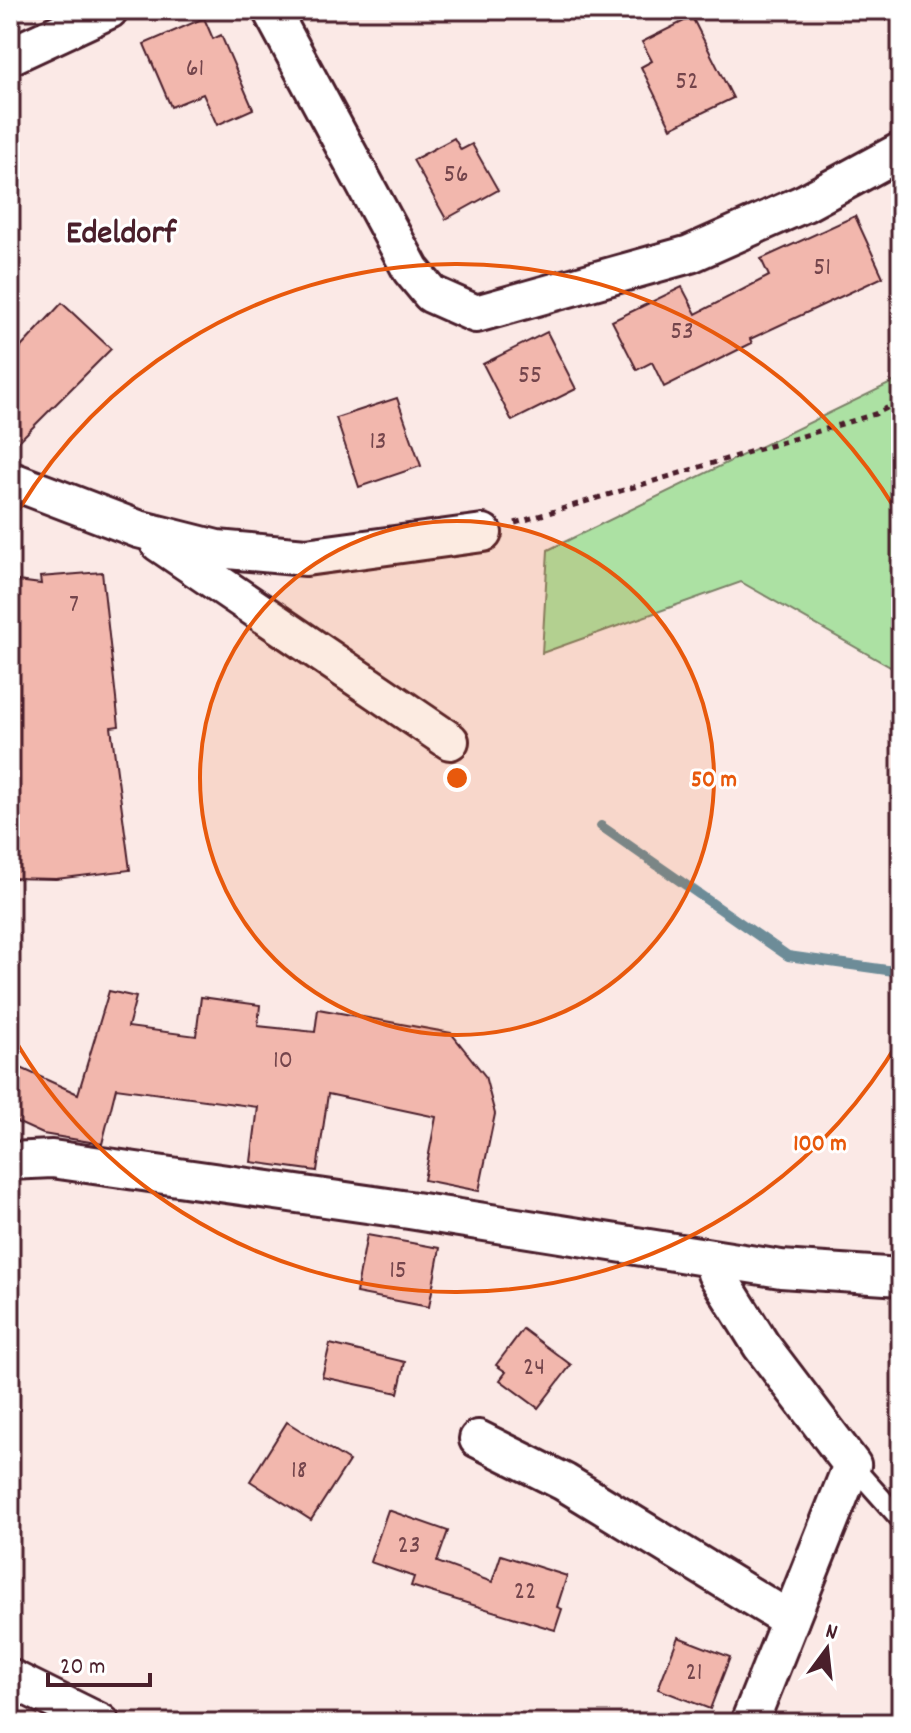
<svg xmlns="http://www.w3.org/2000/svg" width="911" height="1733" font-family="Dekko,sans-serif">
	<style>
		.green { fill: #ace1a3; stroke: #7b8067; stroke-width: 2 }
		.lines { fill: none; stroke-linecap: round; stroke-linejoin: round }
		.stream { stroke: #6d8c98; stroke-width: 10 }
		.building { fill: #f2b7ad; stroke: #4a1f2b; stroke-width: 2 }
		.lane-casing { stroke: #4a1f2b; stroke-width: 24 }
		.street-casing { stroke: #4a1f2b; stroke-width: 42 }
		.path { stroke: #4a1f2b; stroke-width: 5; stroke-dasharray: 6 6; stroke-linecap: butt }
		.lane { stroke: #fff; stroke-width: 18 }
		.street { stroke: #fff; stroke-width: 36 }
		.ring { fill: none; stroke: #e8590c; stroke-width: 4 }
		.labels { text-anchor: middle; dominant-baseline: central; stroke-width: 6; stroke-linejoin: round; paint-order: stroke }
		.number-label { font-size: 26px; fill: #74454c }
		.quarter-label { font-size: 34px; font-weight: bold; fill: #4a1f2b; stroke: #fff }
		.centre { fill: #e8590c; stroke: #fff; stroke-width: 4 }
		.ring-label { font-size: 24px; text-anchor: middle; font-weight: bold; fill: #e8590c; stroke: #fff; stroke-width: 6; stroke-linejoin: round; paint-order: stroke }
	</style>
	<rect width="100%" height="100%" fill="#fbe9e6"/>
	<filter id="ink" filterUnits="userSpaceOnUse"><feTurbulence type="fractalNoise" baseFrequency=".0125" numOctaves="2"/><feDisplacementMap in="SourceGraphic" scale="16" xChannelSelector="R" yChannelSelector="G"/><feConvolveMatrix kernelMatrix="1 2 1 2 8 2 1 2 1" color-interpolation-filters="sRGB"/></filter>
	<g filter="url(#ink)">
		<!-- green -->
		<path class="green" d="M901,378V673L741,582L542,653L548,550Z"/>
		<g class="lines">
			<!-- stream -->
			<path class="stream" d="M601,826L788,956L901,972"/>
		</g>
		<!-- building -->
		<g class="building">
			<path d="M692,17L733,98L671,128L641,67L652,61L642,42Z"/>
			<path d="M204,18L213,39L221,35L253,109L217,125L203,94L171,107L144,44Z"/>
			<path d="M454,138L461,150L472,144L498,190L446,219L413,160Z"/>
			<path d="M855,216L883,277L750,339L752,343L664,387L652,362L637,370L612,321L682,287L696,314L769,276L761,259Z"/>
			<path d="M62,303L111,349L10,450V359Z"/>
			<path d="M547,332L576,389L512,421L483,364Z"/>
			<path d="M397,398L421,466L359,487L336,418Z"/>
			<path d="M102,572L119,726L111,727L130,870L56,879L10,878V580L41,584L40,577Z"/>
			<path d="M109,991L136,997L128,1027L196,1036L201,997L260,1005L258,1026L315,1032L318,1009L451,1033L485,1076L495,1114L479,1191L424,1180L436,1117L328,1094L317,1171L251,1162L258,1107L116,1088L102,1144L43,1134L10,1119V1063L78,1094Z"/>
			<path d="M367,1235L440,1248L429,1307L356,1293Z"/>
			<path d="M523,1329L571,1365L538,1408L500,1380L506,1372L496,1365Z"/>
			<path d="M330,1344L405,1362L398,1393L322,1377Z"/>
			<path d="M287,1422L349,1461L311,1520L250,1481Z"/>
			<path d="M388,1510L448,1531L437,1562L492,1582L501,1555L567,1576L557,1607L562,1609L555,1630L411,1586L414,1577L370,1562Z"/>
			<path d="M678,1637L730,1657L710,1709L658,1689Z"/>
		</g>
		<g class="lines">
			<defs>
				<path id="lane" d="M852,1465L901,1520"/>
				<g id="street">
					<path d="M271,10L411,270L431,294L476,314L690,254L805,203L901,151"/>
					<path d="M10,56L109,10"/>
					<path d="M10,480L138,529L217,549L306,557L483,533"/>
					<path d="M159,543L450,741"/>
					<path d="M10,1161L52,1159L409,1210L781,1269L901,1277"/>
					<path d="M712,1259L716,1273L761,1345L852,1465L749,1723"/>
					<path d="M478,1439L564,1482L790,1620"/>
					<path d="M10,1678L101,1723"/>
				</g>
			</defs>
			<!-- lane casing -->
			<use href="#lane" class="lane-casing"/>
			<!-- street casing -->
			<use href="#street" class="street-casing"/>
			<!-- path -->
			<path class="path" d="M515,523L875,414L901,401"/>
			<!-- lane -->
			<use href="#lane" class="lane"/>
			<!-- street -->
			<use href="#street" class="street"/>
		</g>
	</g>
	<!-- distance rings -->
	<circle cx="457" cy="778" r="257" fill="#e8590c" fill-opacity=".12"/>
	<g class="ring">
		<circle cx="457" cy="778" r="257"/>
		<path d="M900 1039A514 514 0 0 1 12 1035M12 521A514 514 0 0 1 900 517"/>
	</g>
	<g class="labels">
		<!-- number labels -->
		<g class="number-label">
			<text x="195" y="69">61</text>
			<text x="687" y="82">52</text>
			<text x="456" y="175">56</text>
			<text x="822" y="268">51</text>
			<text x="682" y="332">53</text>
			<text x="530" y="376">55</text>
			<text x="378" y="442">13</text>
			<text x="74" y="605">7</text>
			<text x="283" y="1061">10</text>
			<text x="398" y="1271">15</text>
			<text x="534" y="1368">24</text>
			<text x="299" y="1471">18</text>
			<text x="409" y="1546">23</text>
			<text x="525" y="1592">22</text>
			<text x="694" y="1673">21</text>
		</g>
		<!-- quarter labels -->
		<g class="quarter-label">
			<text x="121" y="235">Edeldorf</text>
		</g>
	</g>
	<circle cx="457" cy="778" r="12" class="centre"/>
	<g class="ring-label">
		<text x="714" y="786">50 m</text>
		<text x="820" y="1150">100 m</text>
	</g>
	<!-- margin -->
	<rect width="911" height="1733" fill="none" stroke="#fff" stroke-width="40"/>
	<rect x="20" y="20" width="871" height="1693" fill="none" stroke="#4a1f2b" stroke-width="3" filter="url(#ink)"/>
	<!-- north arrow -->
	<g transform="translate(827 1649) rotate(15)" stroke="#ffffff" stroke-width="6" paint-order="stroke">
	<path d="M0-6L14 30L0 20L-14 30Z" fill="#4a1f2b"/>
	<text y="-12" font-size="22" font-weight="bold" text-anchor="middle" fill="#4a1f2b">N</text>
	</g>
	<!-- scale -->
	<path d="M48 1673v12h102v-12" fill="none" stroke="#4a1f2b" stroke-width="4"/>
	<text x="60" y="1673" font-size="24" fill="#4a1f2b" stroke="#ffffff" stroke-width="6" paint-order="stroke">20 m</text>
</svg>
